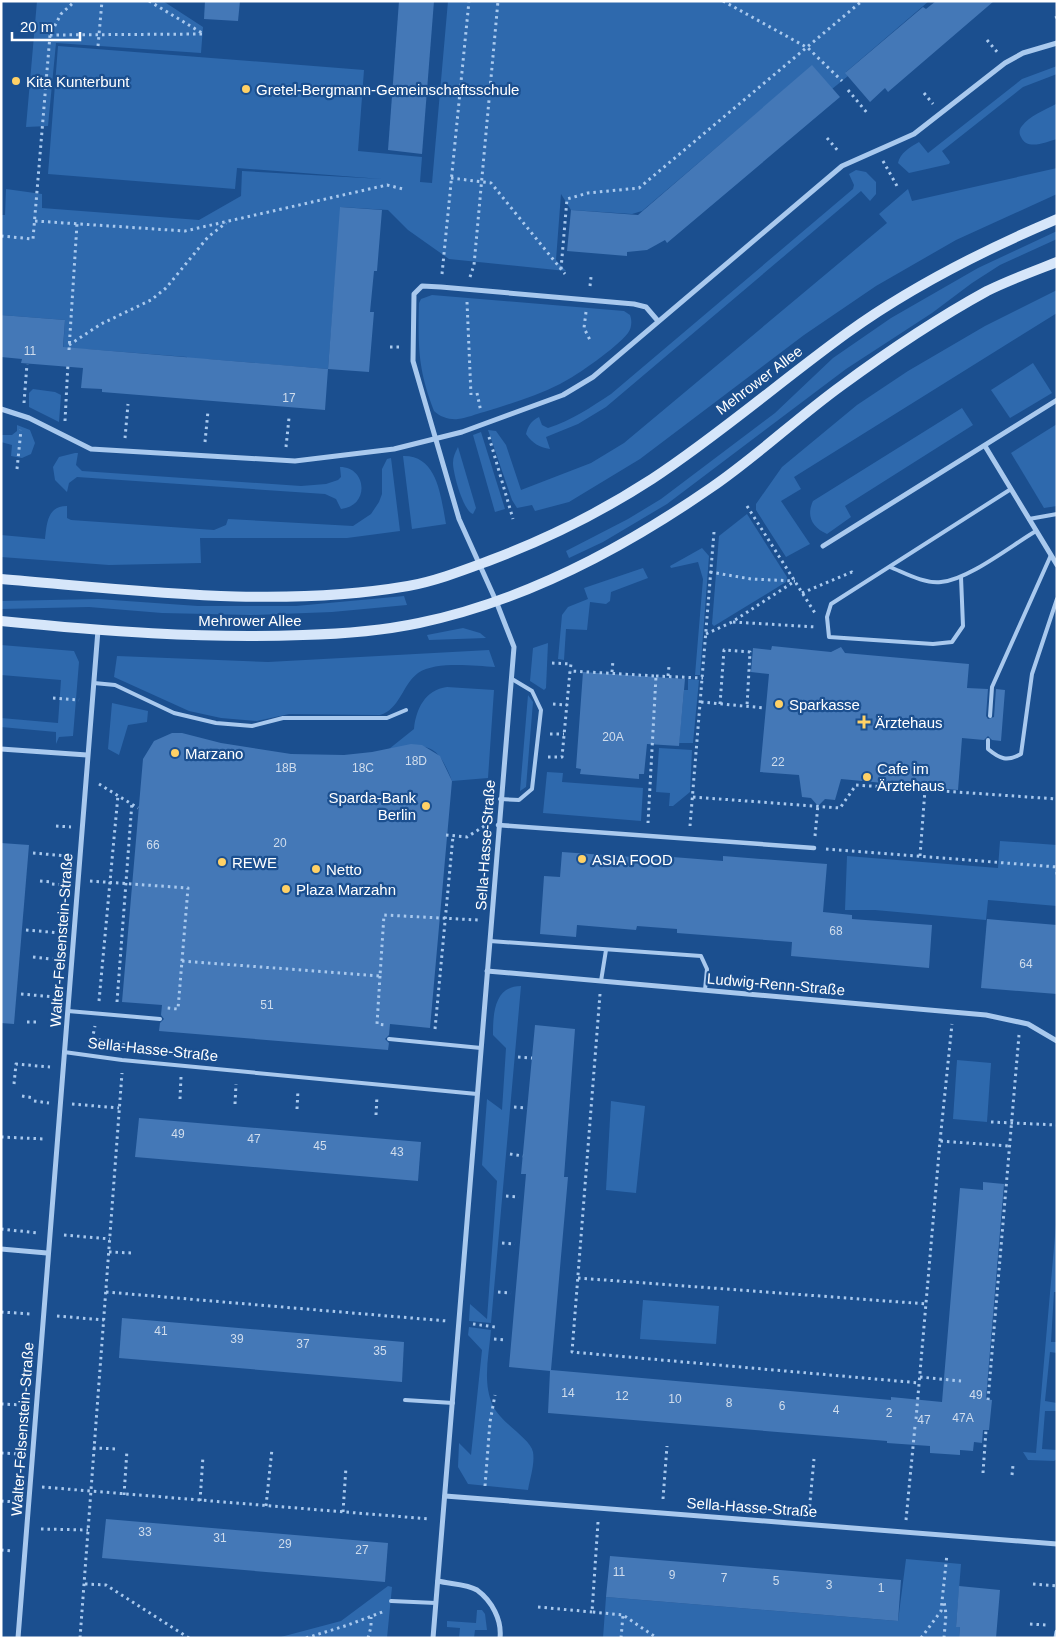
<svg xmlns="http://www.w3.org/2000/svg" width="1058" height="1639" font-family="Helvetica,sans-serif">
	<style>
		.green { fill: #2e69ad }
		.building { fill: #4478b7 }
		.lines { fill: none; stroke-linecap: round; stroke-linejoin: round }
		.path { stroke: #a9c9ee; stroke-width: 3; stroke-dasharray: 2.5 4; stroke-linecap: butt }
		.service { stroke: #a9c9ee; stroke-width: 4 }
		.pedestrian { stroke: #a9c9ee; stroke-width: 4.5 }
		.minor { stroke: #a9c9ee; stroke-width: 5 }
		.secondary { stroke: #d6e6fa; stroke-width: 10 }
		.poi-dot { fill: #ffd166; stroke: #1b4f8f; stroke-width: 2 }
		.labels { text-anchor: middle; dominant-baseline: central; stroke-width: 4.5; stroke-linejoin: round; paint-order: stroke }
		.number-label { font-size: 12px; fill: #d0dded }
		.poi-label { font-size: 15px; fill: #fff; stroke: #1b4f8f; text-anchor: start }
		.street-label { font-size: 15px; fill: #fff; stroke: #1b4f8f }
	</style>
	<rect width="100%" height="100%" fill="#1b4f8f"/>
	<!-- green -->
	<g class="green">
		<path d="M37,1H163L203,27L201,53L56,43L48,126L26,127Z"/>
		<path d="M448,1H929L846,72L848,76L832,89L812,66L642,211L632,214L571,210L561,194L556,260L566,271L449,259L408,230L388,210L341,207L328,369L206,359L187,362V357L85,349L63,350L65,320L1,315V215H5L6,189L42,194V208L199,220L241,196L242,171L382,179L237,168L235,189L48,174L58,46L364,70L358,151L422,157L420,182L432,183Z"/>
		<path d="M1057,66V74L1023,87L942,151L950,162L949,164L909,173L898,163C900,153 910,147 919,142L928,153L1022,79Z"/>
		<path d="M1056,104L1057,139C1046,142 1027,151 1021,137C1019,134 1019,129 1022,126C1029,116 1045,110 1056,104Z"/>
		<path d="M1057,168V194L956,240L876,286L804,335L640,459L569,502L535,511L532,505L517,508L512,500L488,430L496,431L506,445L521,490L591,463L624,443L887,223L879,214L908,189L912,201Z"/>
		<path d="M856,170L866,172L876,182V194L870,201L861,191L606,407L578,424L546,437L550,449C539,447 533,444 526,434C528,426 531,421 539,417L542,425L548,428C571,421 591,407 611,394L853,189L854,185L849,174Z"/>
		<path d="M1057,231V239L1000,265L972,283L932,313L846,369L667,504L603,542L569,558L566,551L628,519L661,499L775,413L833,358L891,318L978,268Z"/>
		<path d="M1057,290V313L794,477L801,489L781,501L810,544L786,557L756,510V504L782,467L857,405L908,371L985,326Z"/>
		<path d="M432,295L624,311L630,315C632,320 632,328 628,333C616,348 578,375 560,384C536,396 510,404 484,412C476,414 467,418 458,419C450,420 440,417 434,411C418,369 418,348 419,303L421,299Z"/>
		<path d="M1033,363L1052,393L1010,418L991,390Z"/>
		<path d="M33,389L55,392L61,395L59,422L29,407V393Z"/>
		<path d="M962,408L973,425L845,506L851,517L827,534C812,527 806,516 813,501Z"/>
		<path d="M1057,424V506L1044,508L1011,453Z"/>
		<path d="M17,425L30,430L35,443L31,454L22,458L11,456L12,445L1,442V435H12L17,431Z"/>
		<path d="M481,432L505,509L495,512L473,435Z"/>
		<path d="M458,447L476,508L473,514C463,511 453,473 453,463C453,457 455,453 458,447Z"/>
		<path d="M75,453H78L76,465L82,471L301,486L326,484L338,480L341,477L340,467C367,467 370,506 341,509L336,499L325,494L77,477L69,483L67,492L55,480L53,467L59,457Z"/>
		<path d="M403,456C438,455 441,498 446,524L412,529Z"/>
		<path d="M391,458L400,531L347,538H200L201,563L109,565L1,557V535L45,539C47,524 47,506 67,506V518L71,520L214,530L226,525L228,519L353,526L371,514L379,502L382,494V469L387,459Z"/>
		<path d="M747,514L787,577L786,582L714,626L712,624L719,536Z"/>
		<path d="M702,548L709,556L700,675H695L703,579L698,562L671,568L670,566Z"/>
		<path d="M643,568L648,578L611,592L610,601L606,604L590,602L587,630L566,629L564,660L558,659L562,615L568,607L588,599L584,588Z"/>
		<path d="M404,596L407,605L332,612L251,615L162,613L89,607L1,609V601L98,599L198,606H296Z"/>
		<path d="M463,628L480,633L486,638L429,640L427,635Z"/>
		<path d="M548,643L546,688L544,690L530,681L533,648Z"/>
		<path d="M1,645L74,651L79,662L73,736L59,737L56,744V732L1,727V718L58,723L61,680L1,675Z"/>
		<path d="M489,650L495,667C474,666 436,661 418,673C402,685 400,709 380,715L289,714L257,721L221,718L189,711L114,677L117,656L268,662Z"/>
		<path d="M688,679L699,680L693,743H679L684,690H688Z"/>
		<path d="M447,687L494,690L488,778L452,781C437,742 428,744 389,749L414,729C416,709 425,690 447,687Z"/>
		<path d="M528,695L533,702L526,787L520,791Z"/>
		<path d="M112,703L148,711L147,722L128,725L119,755L108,749Z"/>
		<path d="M659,748L692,750L690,792L673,806H669L670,793L656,792Z"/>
		<path d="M547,772L563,773L562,782L643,788L641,821L543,813Z"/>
		<path d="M1000,841L1057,845V906L988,900L986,920L875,910H845L847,856L998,868Z"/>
		<path d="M521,986L491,1323L469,1321L470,1304L487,1319L497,1181L482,1165L487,1099L502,1110L506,1048L493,1035C493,1014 494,986 521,986Z"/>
		<path d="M957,1060L991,1063L987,1122L953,1119Z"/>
		<path d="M611,1101L645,1106L636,1193L606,1190Z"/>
		<path d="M1057,1213V1292H1054L1051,1342H1057V1353L1050,1352L1045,1401L1057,1403V1411H1045L1042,1449L1057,1450V1459L1054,1461L1028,1460L1023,1452L1036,1453Z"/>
		<path d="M643,1300L719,1306L716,1344L640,1339Z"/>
		<path d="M469,1327L491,1330C489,1355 482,1382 493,1406C502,1424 530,1438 533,1452C535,1464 530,1478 528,1490L468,1484L458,1467L459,1443L471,1455L482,1350L468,1335Z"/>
		<path d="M906,1559L961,1564L956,1627H960L959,1638H603L606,1597L898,1621Z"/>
		<path d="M388,1586L392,1587L387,1638H277L341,1621Z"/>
		<path d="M477,1610H482L485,1614L487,1630H475L474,1638H459L460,1628L447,1627V1621L476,1623Z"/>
	</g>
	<!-- building -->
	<g class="building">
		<path d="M205,1H240L238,21L204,19Z"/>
		<path d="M399,1H434L422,154L388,150Z"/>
		<path d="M936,1H994L888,92L885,88L870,102L845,73L923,7L926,9Z"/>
		<path d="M812,65L840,97L667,243L665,240L647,250L627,252V256L567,251L571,210L638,215Z"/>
		<path d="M340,207L382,210L377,271H374L370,312H374L369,372L328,369Z"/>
		<path d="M1,315L65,320L63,347L328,369L325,410L102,392V389L81,388L83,368L21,363L22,359L1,357Z"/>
		<path d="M772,646L831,652L841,647L845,653L969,664L967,688L988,689L986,716L988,719L994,717L996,689L1005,690L1001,741L992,740L988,736L984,740L962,738L958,790L841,779L835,800L825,799L818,806L811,798L802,797L799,775L760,772L769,674L751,672L753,648L771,650Z"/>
		<path d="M583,672L685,679L679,746L647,744L644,774H639V779L580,774L581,769L576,768Z"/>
		<path d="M172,733H182L221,743L291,754L344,755L372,752L411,744L422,745L440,756L452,781L430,1028L390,1024L389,1035L385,1039L389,1043L388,1050L159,1031L160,1023L164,1019L161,1015L162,1005L122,1002L143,759L154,741Z"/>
		<path d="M1,843L29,845L14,1024L1,1023Z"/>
		<path d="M562,852L660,859V856L723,861V856L827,864L823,912L852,915V919L932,925L929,968L791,956L792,942L677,933V929L637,926L636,930L577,925L576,937L540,934L544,876L560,877Z"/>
		<path d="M987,919L1057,925V994L981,988Z"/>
		<path d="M535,1025L575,1029L564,1177H568L551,1370L891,1400V1397L942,1402L960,1188L983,1190V1182L1004,1184L986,1399L992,1400L989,1430H983L982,1443L974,1442L973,1451L960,1450V1455L930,1453V1446L887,1443V1441L548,1413L550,1371L509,1367L526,1174H521Z"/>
		<path d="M139,1118L421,1142L418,1181L135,1157Z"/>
		<path d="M122,1318L404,1342L402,1382L119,1358Z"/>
		<path d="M106,1519L388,1543L385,1582L102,1558Z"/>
		<path d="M610,1556L901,1580L898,1621L606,1597Z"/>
		<path d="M959,1586L1000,1590L996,1638H959L960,1627H956Z"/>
	</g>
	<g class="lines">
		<!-- path -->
		<g class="path">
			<path d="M149,1L202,33"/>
			<path d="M723,1L808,48L842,81"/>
			<path d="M1056,16L1057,19"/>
			<path d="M50,35L203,34"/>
			<path d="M987,40L998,53"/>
			<path d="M98,46L102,1"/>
			<path d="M848,90L868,114"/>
			<path d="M924,93L933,104"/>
			<path d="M827,138L839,152"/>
			<path d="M883,161L897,186"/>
			<path d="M451,178L491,183L565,274"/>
			<path d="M35,221L185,231L387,185L403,189"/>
			<path d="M1,236L33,239L50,35L61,14L75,1"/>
			<path d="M561,269L567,199L588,193L639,188L862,1"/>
			<path d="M442,274L469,1"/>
			<path d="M470,277L474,265L498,1"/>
			<path d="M590,286L591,277"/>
			<path d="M467,302L471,395"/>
			<path d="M586,312L584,328L590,340"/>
			<path d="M69,345L101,324L151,300L166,288L208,237L226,223"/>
			<path d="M390,347H400"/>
			<path d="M69,350L77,224"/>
			<path d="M477,393L481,412"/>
			<path d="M24,403L27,364"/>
			<path d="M65,421L68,363"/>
			<path d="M489,437L513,519"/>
			<path d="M125,438L128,404"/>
			<path d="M205,442L208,411"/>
			<path d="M286,447L289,418"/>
			<path d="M17,469L21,430"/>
			<path d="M747,506L815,613"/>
			<path d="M710,572L751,579L795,581"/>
			<path d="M802,593L852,572L854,574"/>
			<path d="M733,622L816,627"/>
			<path d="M706,634L732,622L795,581"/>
			<path d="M552,663L571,664L570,671"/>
			<path d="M612,672L613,660"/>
			<path d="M656,676L703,678"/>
			<path d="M668,676L669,666"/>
			<path d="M53,698L79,700"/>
			<path d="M701,702L765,708"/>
			<path d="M553,704L567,705"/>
			<path d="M720,704L724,650L750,652L747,706"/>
			<path d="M550,734H564"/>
			<path d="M548,757H562L570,671L656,676L648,823"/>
			<path d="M99,784L138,808"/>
			<path d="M693,797L840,808L856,785L1057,799"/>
			<path d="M56,826L71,827"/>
			<path d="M690,826L714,532"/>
			<path d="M446,835L467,837L486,825"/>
			<path d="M815,836L818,804"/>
			<path d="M826,849L1057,867"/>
			<path d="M33,853L67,856"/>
			<path d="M920,856L925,790"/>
			<path d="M1057,872V877"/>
			<path d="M40,881L52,882"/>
			<path d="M90,881L188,888L178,1009L167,1008"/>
			<path d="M52,884L66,885"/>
			<path d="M26,930L61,933"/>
			<path d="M33,957L59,960"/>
			<path d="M182,961L380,976L384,915L478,920"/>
			<path d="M380,976L377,1024L387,1025"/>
			<path d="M21,994L55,997"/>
			<path d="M600,994L572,1352L920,1383"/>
			<path d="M99,1001L118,795"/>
			<path d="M117,1002L132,802"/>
			<path d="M27,1022H40"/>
			<path d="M435,1029L453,836"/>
			<path d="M92,1039L124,1043L123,1049"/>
			<path d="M92,1040L95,1026"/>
			<path d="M518,1057L532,1058"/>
			<path d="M14,1084L16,1064L50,1067"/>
			<path d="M22,1096L34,1098"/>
			<path d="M180,1099L181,1077"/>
			<path d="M34,1101L49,1103"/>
			<path d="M72,1104L119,1108"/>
			<path d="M235,1104L236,1084"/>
			<path d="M514,1107L527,1108"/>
			<path d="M297,1109L298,1090"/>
			<path d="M376,1115L377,1096"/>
			<path d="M991,1122L1057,1125"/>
			<path d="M1,1137L45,1139"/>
			<path d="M940,1141L952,1024"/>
			<path d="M510,1154L523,1156"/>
			<path d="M506,1196L519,1197"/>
			<path d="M1,1229L38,1233"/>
			<path d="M64,1235L110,1239"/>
			<path d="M502,1243L515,1244"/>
			<path d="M109,1252L133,1253"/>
			<path d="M578,1278L927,1304"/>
			<path d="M106,1292L447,1321"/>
			<path d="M498,1292L511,1293"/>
			<path d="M1,1312L31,1314"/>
			<path d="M57,1316L104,1320"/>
			<path d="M473,1324L495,1327"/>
			<path d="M494,1339L506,1340"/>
			<path d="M920,1377L961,1381"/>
			<path d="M988,1400L1019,1035"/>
			<path d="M1,1404L23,1405"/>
			<path d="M916,1419L940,1141L1009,1146"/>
			<path d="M93,1448L118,1449"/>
			<path d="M1,1453L21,1454"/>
			<path d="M983,1473L986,1430"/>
			<path d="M1012,1475L1013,1465"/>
			<path d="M485,1486L490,1422L495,1395"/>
			<path d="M42,1487L430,1519"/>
			<path d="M124,1495L127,1450"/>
			<path d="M663,1499L667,1446"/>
			<path d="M1,1501L16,1502"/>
			<path d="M200,1501L203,1456"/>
			<path d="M266,1506L272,1449"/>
			<path d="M343,1512L346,1467"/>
			<path d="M809,1513L814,1459"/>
			<path d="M906,1520L915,1426"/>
			<path d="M598,1522L592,1612L623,1615L657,1638"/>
			<path d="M41,1529L88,1530"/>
			<path d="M1,1550L13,1551"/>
			<path d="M85,1584L106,1585L189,1638"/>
			<path d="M1033,1584L1057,1586"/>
			<path d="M538,1607L592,1612"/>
			<path d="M1030,1624L1047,1625"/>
			<path d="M80,1638L122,1073"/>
			<path d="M306,1638L348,1625L385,1611"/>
			<path d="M368,1638L371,1627V1617"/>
			<path d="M621,1638L623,1615"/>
			<path d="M921,1638L941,1611L947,1554"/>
			<path d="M944,1638L946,1614L944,1601"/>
		</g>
		<!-- service -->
		<g class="service">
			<path d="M1029,519L1057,514"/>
			<path d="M890,567C905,573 924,584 941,582C968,580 1012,545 1036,531"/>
			<path d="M961,577L963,626L952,642L933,644L829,637L827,617L831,604L1011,489"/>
			<path d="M94,683L115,685L174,713L216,723L252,726L283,718H387L406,710"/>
			<path d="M990,716L992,687L1051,555"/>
			<path d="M988,740V749C1000,759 1007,762 1021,754L1032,674L1057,599"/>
			<path d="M500,799L519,800L532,789L541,710L532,691L512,679"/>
			<path d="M490,941L701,956L707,969L705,990"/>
			<path d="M601,981L606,950"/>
			<path d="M68,1011L160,1019"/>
			<path d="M389,1039L481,1048"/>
			<path d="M64,1052L122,1060L477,1094"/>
			<path d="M405,1400L453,1403"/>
			<path d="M391,1601L436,1603"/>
		</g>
		<!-- pedestrian -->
		<path class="pedestrian" d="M498,825L814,848"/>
		<!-- minor -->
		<g class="minor">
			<path d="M1,409L29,418L91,449L295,461L394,449L462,432L563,395L593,377L842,166L914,134L1005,63L1023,53L1057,43"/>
			<path d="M985,446L1057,565"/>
			<path d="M823,546L1057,400"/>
			<path d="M1,749L87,755"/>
			<path d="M487,971L986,1015L1028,1024L1057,1041"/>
			<path d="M1,1249L47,1253"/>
			<path d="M445,1496L1057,1544"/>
			<path d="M438,1581C449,1584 467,1584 477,1590C492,1601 502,1620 500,1638"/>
			<path d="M18,1638L98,630"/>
			<path d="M433,1638L514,647L496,601L459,519L413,361L414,294L422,286L441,287L634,304L646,307L658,321"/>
			<path d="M1056,1638L1057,1632"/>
		</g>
		<!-- secondary -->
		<g class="secondary">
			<path d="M1,579C135,590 274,609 408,586C436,581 464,570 491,560C547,539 601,512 652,479C719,435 782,380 847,333C912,286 984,250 1057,219"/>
			<path d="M1,621C102,631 202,639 303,635C342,634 381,631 419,623C525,601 624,548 712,487C757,456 797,418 841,386C887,352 936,319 987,291C1009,280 1034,271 1057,262"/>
		</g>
	</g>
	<!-- markers -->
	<g class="poi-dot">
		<circle cx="16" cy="81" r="5"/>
		<circle cx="246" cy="89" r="5"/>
		<circle cx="779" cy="704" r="5"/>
		<path d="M861.5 714.5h5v5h5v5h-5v5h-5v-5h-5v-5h5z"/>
		<circle cx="175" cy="753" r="5"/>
		<circle cx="867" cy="777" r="5"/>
		<circle cx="426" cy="806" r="5"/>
		<circle cx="582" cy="859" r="5"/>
		<circle cx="222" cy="862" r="5"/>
		<circle cx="316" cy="869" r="5"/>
		<circle cx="286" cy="889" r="5"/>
	</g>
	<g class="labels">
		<!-- number labels -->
		<g class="number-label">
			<text x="30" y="351">11</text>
			<text x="289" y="398">17</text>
			<text x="613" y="737">20A</text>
			<text x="416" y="761">18D</text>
			<text x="778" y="762">22</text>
			<text x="286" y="768">18B</text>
			<text x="363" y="768">18C</text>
			<text x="280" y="843">20</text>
			<text x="153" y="845">66</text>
			<text x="836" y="931">68</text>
			<text x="1026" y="964">64</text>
			<text x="267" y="1005">51</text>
			<text x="178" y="1134">49</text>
			<text x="254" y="1139">47</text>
			<text x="320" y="1146">45</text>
			<text x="397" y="1152">43</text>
			<text x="161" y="1331">41</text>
			<text x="237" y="1339">39</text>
			<text x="303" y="1344">37</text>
			<text x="380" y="1351">35</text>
			<text x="568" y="1393">14</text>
			<text x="976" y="1395">49</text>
			<text x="622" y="1396">12</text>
			<text x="675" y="1399">10</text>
			<text x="729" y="1403">8</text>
			<text x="782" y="1406">6</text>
			<text x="836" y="1410">4</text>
			<text x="889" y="1413">2</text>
			<text x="963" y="1418">47A</text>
			<text x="924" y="1420">47</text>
			<text x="145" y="1532">33</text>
			<text x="220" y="1538">31</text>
			<text x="285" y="1544">29</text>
			<text x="362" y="1550">27</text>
			<text x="619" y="1572">11</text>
			<text x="672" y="1575">9</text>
			<text x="724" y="1578">7</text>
			<text x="776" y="1581">5</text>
			<text x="829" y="1585">3</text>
			<text x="881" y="1588">1</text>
		</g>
		<!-- poi labels -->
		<g class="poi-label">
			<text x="26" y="81">Kita Kunterbunt</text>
			<text x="256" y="89">Gretel-Bergmann-Gemeinschaftsschule</text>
			<text x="789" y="704">Sparkasse</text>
			<text x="875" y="722">Ärztehaus</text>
			<text x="185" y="753">Marzano</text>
			<text x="877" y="768">Cafe im<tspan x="877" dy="17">Ärztehaus</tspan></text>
			<text x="416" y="797" text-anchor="end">Sparda-Bank<tspan x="416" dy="17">Berlin</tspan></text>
			<text x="592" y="859">ASIA FOOD</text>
			<text x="232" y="862">REWE</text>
			<text x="326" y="869">Netto</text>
			<text x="296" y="889">Plaza Marzahn</text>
		</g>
		<!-- street labels -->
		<g class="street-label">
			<text transform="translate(759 380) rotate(-37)">Mehrower Allee</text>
			<text x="250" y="620">Mehrower Allee</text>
			<text transform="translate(485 845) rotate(-86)">Sella-Hasse-Straße</text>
			<text transform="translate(61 940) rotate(-86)">Walter-Felsenstein-Straße</text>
			<text transform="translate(776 984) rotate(5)">Ludwig-Renn-Straße</text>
			<text transform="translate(153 1049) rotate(6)">Sella-Hasse-Straße</text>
			<text transform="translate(22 1429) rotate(-86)">Walter-Felsenstein-Straße</text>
			<text transform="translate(752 1507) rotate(4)">Sella-Hasse-Straße</text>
		</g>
	</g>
	<!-- border -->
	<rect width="1058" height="1639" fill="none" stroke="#ffffff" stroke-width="5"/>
	<!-- scale -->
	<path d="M12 32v8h68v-8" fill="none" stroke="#ffffff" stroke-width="2.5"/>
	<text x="20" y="32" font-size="15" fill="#ffffff" stroke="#1b4f8f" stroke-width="4" paint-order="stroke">20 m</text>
</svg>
